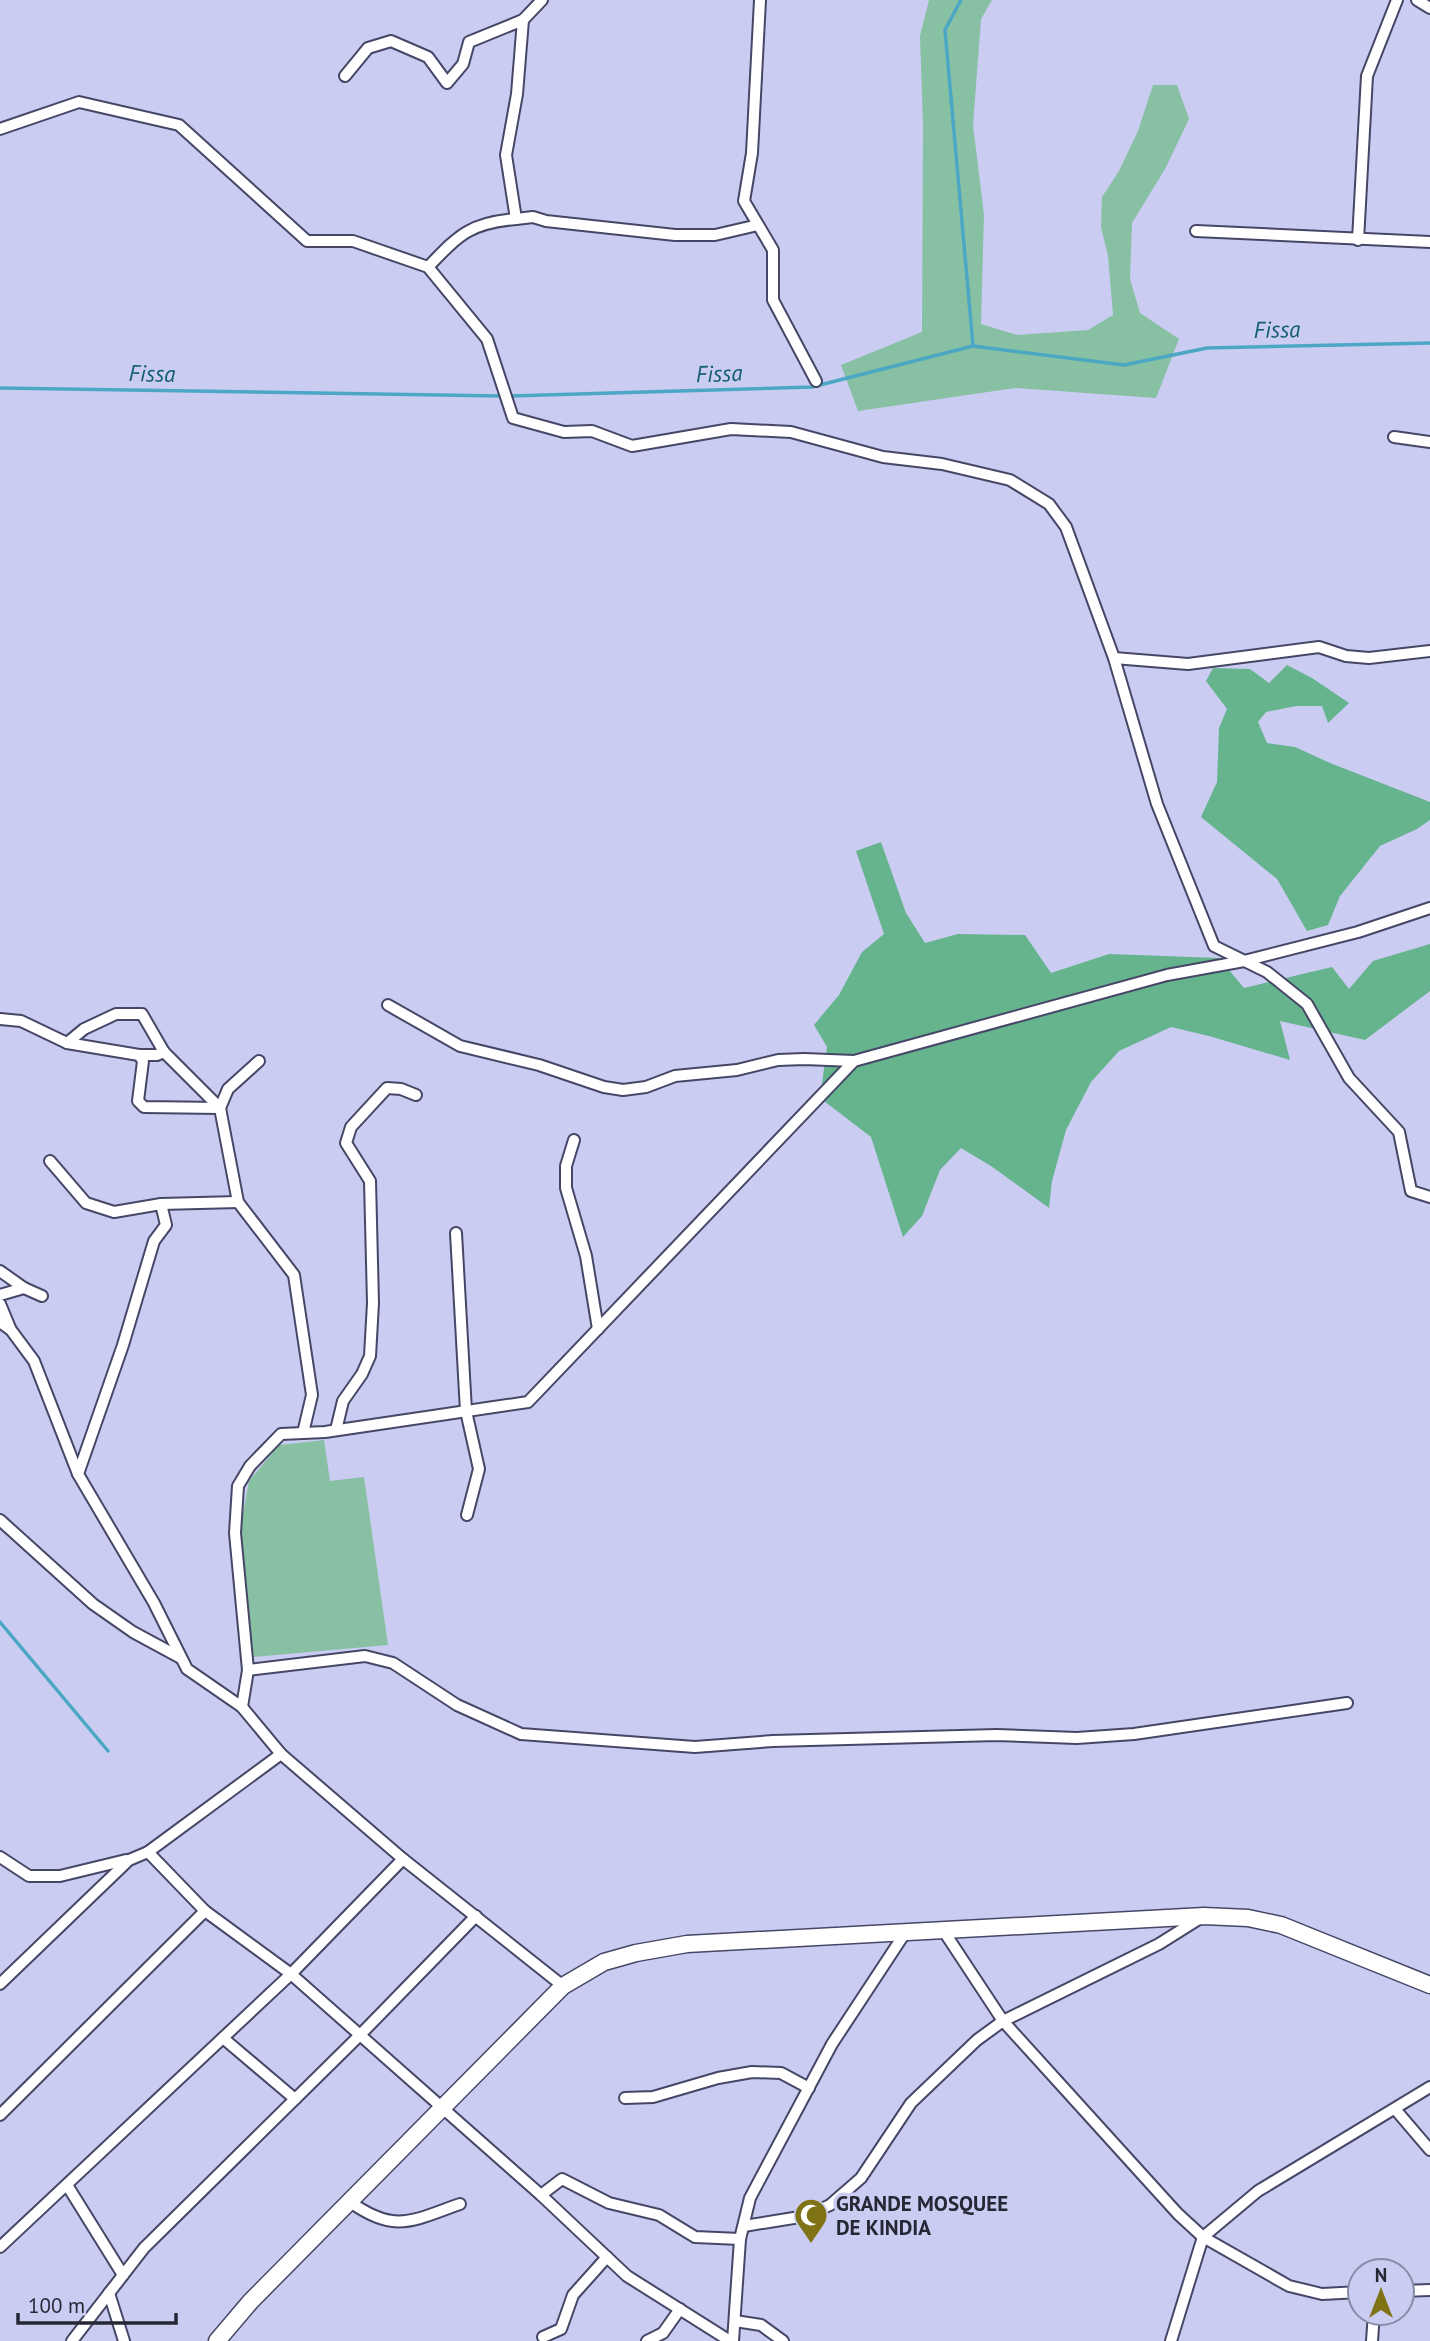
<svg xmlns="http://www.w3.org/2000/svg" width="1430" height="2341" font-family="'PT Sans',sans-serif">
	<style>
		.green { fill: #87c0a3 }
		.forest { fill: #65b48e }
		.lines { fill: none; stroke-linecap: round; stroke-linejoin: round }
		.stream { stroke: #4ba7c4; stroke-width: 3.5 }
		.minor-casing { stroke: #464766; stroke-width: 14 }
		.secondary-casing { stroke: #464766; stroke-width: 19 }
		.minor { stroke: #fff; stroke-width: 10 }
		.secondary { stroke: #fff; stroke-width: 16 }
		.labels { text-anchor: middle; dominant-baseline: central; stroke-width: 7; stroke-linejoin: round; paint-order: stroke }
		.poi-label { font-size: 21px; font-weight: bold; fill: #262735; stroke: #caccf2; text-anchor: start }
		.water-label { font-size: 23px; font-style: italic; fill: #135d72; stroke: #caccf2 }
	</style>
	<rect width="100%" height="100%" fill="#caccf2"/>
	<!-- green -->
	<g class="green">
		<path d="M929,0H992L981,19L973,125L984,215L981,324L1017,335L1088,330L1113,315L1108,256L1101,227L1102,197L1119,171L1138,131L1153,85H1177L1189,119L1165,169L1132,223L1130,279L1140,313L1179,339L1156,398L1015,388L858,411L841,365L922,332L923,126L920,36Z"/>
		<path d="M324,1440L330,1481L364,1477L388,1645L253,1657L240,1530L249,1481L279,1445Z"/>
	</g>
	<!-- forest -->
	<g class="forest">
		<path d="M1287,665L1312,678L1349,703L1328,723L1322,706H1296L1266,712L1258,722L1267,743L1295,747L1330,763L1430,802V820L1417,829L1380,846L1340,896L1328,925L1307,931L1277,879L1201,817L1217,782L1219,728L1227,709L1206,681L1213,668L1250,669L1269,683Z"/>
		<path d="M881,842L906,913L925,943L958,934L1025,935L1051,973L1109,954L1219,958L1244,988L1332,967L1349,989L1373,961L1430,944V991L1365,1040L1280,1021L1290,1060L1209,1036L1171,1027L1119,1051L1091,1082L1066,1130L1052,1181L1049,1208L991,1166L961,1148L940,1170L922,1216L903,1237L871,1137L820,1098L827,1047L814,1025L839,995L862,952L884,934L856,851Z"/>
	</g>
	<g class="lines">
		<!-- stream -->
		<g class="stream">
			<path d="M961,0L945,30L973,346"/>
			<path d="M0,388L502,396"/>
			<path d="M510,396L812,387L973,346L1124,365L1207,348L1430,343"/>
			<path d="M0,1622L108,1751"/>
		</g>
		<defs>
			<g id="minor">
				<path d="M760,0L752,153L744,201L773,250V300L816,381"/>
				<path d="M1417,0L1430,8"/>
				<path d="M523,20L542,0"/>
				<path d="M345,76L368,48L391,41L428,57L447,83L463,64L469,42L523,20L517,94L506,155L516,219C469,223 459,235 428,267"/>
				<path d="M0,129L79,102L179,125L307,241H353L428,267L487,339L513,418L564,432L592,431L632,446L731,429L791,432L883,457L942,464L1010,480L1049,504L1066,527L1114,658L1157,804L1214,946L1267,972L1307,1004L1349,1078L1399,1132L1411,1191L1430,1197"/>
				<path d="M516,219L533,217L546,221L675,235H715L758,225"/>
				<path d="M1196,231L1430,242"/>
				<path d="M1358,240L1367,76L1397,0"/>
				<path d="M1394,437L1430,442"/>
				<path d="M1114,658L1188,664L1319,647L1346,656L1369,658L1430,651"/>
				<path d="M388,1005L460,1046L539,1065L604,1087L623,1090L646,1087L675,1076L737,1070L778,1060L804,1059L854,1061"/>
				<path d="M0,1019L21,1021L67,1043L84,1029L116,1014H142L164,1052"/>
				<path d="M67,1043L139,1055L143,1061L138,1101L144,1107L220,1108"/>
				<path d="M139,1055H157L164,1052L220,1108"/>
				<path d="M259,1061L228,1089L220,1108L238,1202L294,1275L312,1395L303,1433"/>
				<path d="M574,1140L566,1166V1188L586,1256L598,1329"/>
				<path d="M50,1161L86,1203L114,1212L161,1204L238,1202"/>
				<path d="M456,1233L466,1411L479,1469L467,1515"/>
				<path d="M0,1271L24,1288L42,1296"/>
				<path d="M0,1295L24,1288"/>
				<path d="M0,1304L10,1328"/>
				<path d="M0,1322L11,1330L34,1361L78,1474L154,1603L187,1669L242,1707L281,1754L403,1859L563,1986"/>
				<path d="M336,1430L343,1401L362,1374L370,1356L373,1303L370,1181L346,1143L351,1127L387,1088L401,1089L416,1095"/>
				<path d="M78,1474L123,1345L154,1241L166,1225L161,1204"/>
				<path d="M0,1520L93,1604L133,1632L181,1658"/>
				<path d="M248,1670L365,1656L393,1663L457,1705L521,1734L695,1747L773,1741L997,1735L1077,1738L1134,1734L1347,1703"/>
				<path d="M242,1707L248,1670L235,1533L238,1486L250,1466L281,1434L325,1432L528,1402L854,1061L1167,975L1244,961L1358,932L1430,908"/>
				<path d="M148,1852L205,1911L291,1974L541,2195L627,2276L730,2341"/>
				<path d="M0,1857L29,1876H60L126,1860"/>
				<path d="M943,1930L1003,2021L1178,2214L1203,2237L1289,2286L1322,2294L1360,2292"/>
				<path d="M0,1984L129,1860L148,1852L281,1754"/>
				<path d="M223,2038L295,2099"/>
				<path d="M625,2098L653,2097L718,2078L752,2072L781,2073L809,2088"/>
				<path d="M1395,2109L1430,2150"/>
				<path d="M0,2115L205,1911"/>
				<path d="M67,2185L123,2275"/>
				<path d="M541,2195L562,2179L609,2203L659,2215L695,2237L740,2239"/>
				<path d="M349,2201C394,2234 412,2221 460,2204"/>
				<path d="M744,2226L806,2216L830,2205L861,2178L911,2103L977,2040L1003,2021L1159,1944L1202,1917"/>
				<path d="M0,2247L291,1974L403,1859"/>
				<path d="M1402,2291L1430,2290"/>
				<path d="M109,2293L124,2341"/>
				<path d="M735,2321L761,2325L783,2341"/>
				<path d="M543,2337L561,2329L573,2295L607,2257"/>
				<path d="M72,2341L144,2248L359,2036L476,1916"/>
				<path d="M647,2341L663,2333L680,2309"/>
				<path d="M733,2341L740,2239L750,2198L832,2044L905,1933"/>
				<path d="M1171,2341L1203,2237L1258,2191L1430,2087"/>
				<path d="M1372,2341L1374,2313"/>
			</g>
			<path id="secondary" d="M217,2341L251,2301L563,1986L604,1962L636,1953L687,1944L1204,1916L1248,1918L1281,1925L1430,1985"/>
		</defs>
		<!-- minor casing -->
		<use href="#minor" class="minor-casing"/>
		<!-- secondary casing -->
		<use href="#secondary" class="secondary-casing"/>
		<!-- minor -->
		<use href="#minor" class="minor"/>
		<!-- secondary -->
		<use href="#secondary" class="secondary"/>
	</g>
	<!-- icons -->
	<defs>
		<symbol id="mosque-pin" viewBox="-11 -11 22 30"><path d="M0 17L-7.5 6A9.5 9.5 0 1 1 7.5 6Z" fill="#7f7315" stroke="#caccf2"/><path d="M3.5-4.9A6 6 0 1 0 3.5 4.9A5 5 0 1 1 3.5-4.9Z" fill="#fff"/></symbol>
	</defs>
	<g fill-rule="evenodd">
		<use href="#mosque-pin" x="792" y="2196" width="38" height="52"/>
	</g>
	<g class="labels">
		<!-- poi labels -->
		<g class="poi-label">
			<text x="836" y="2203">GRANDE MOSQUEE<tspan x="836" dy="24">DE KINDIA</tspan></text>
		</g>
		<!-- water labels -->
		<g class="water-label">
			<text transform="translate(1277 329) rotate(-1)">Fissa</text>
			<text transform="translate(152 373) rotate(1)">Fissa</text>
			<text transform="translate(719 373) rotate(-2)">Fissa</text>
		</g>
	</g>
	<!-- north arrow -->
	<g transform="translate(1381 2292)"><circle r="33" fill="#caccf2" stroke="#888aa6" stroke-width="2"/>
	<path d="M0-5L12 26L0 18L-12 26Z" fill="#7f7315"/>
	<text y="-10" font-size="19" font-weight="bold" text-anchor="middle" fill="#262735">N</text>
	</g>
	<!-- scale -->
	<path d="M18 2313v10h158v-10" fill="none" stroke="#262735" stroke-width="3.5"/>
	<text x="28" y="2313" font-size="21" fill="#262735" stroke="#caccf2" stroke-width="5" paint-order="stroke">100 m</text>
</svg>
